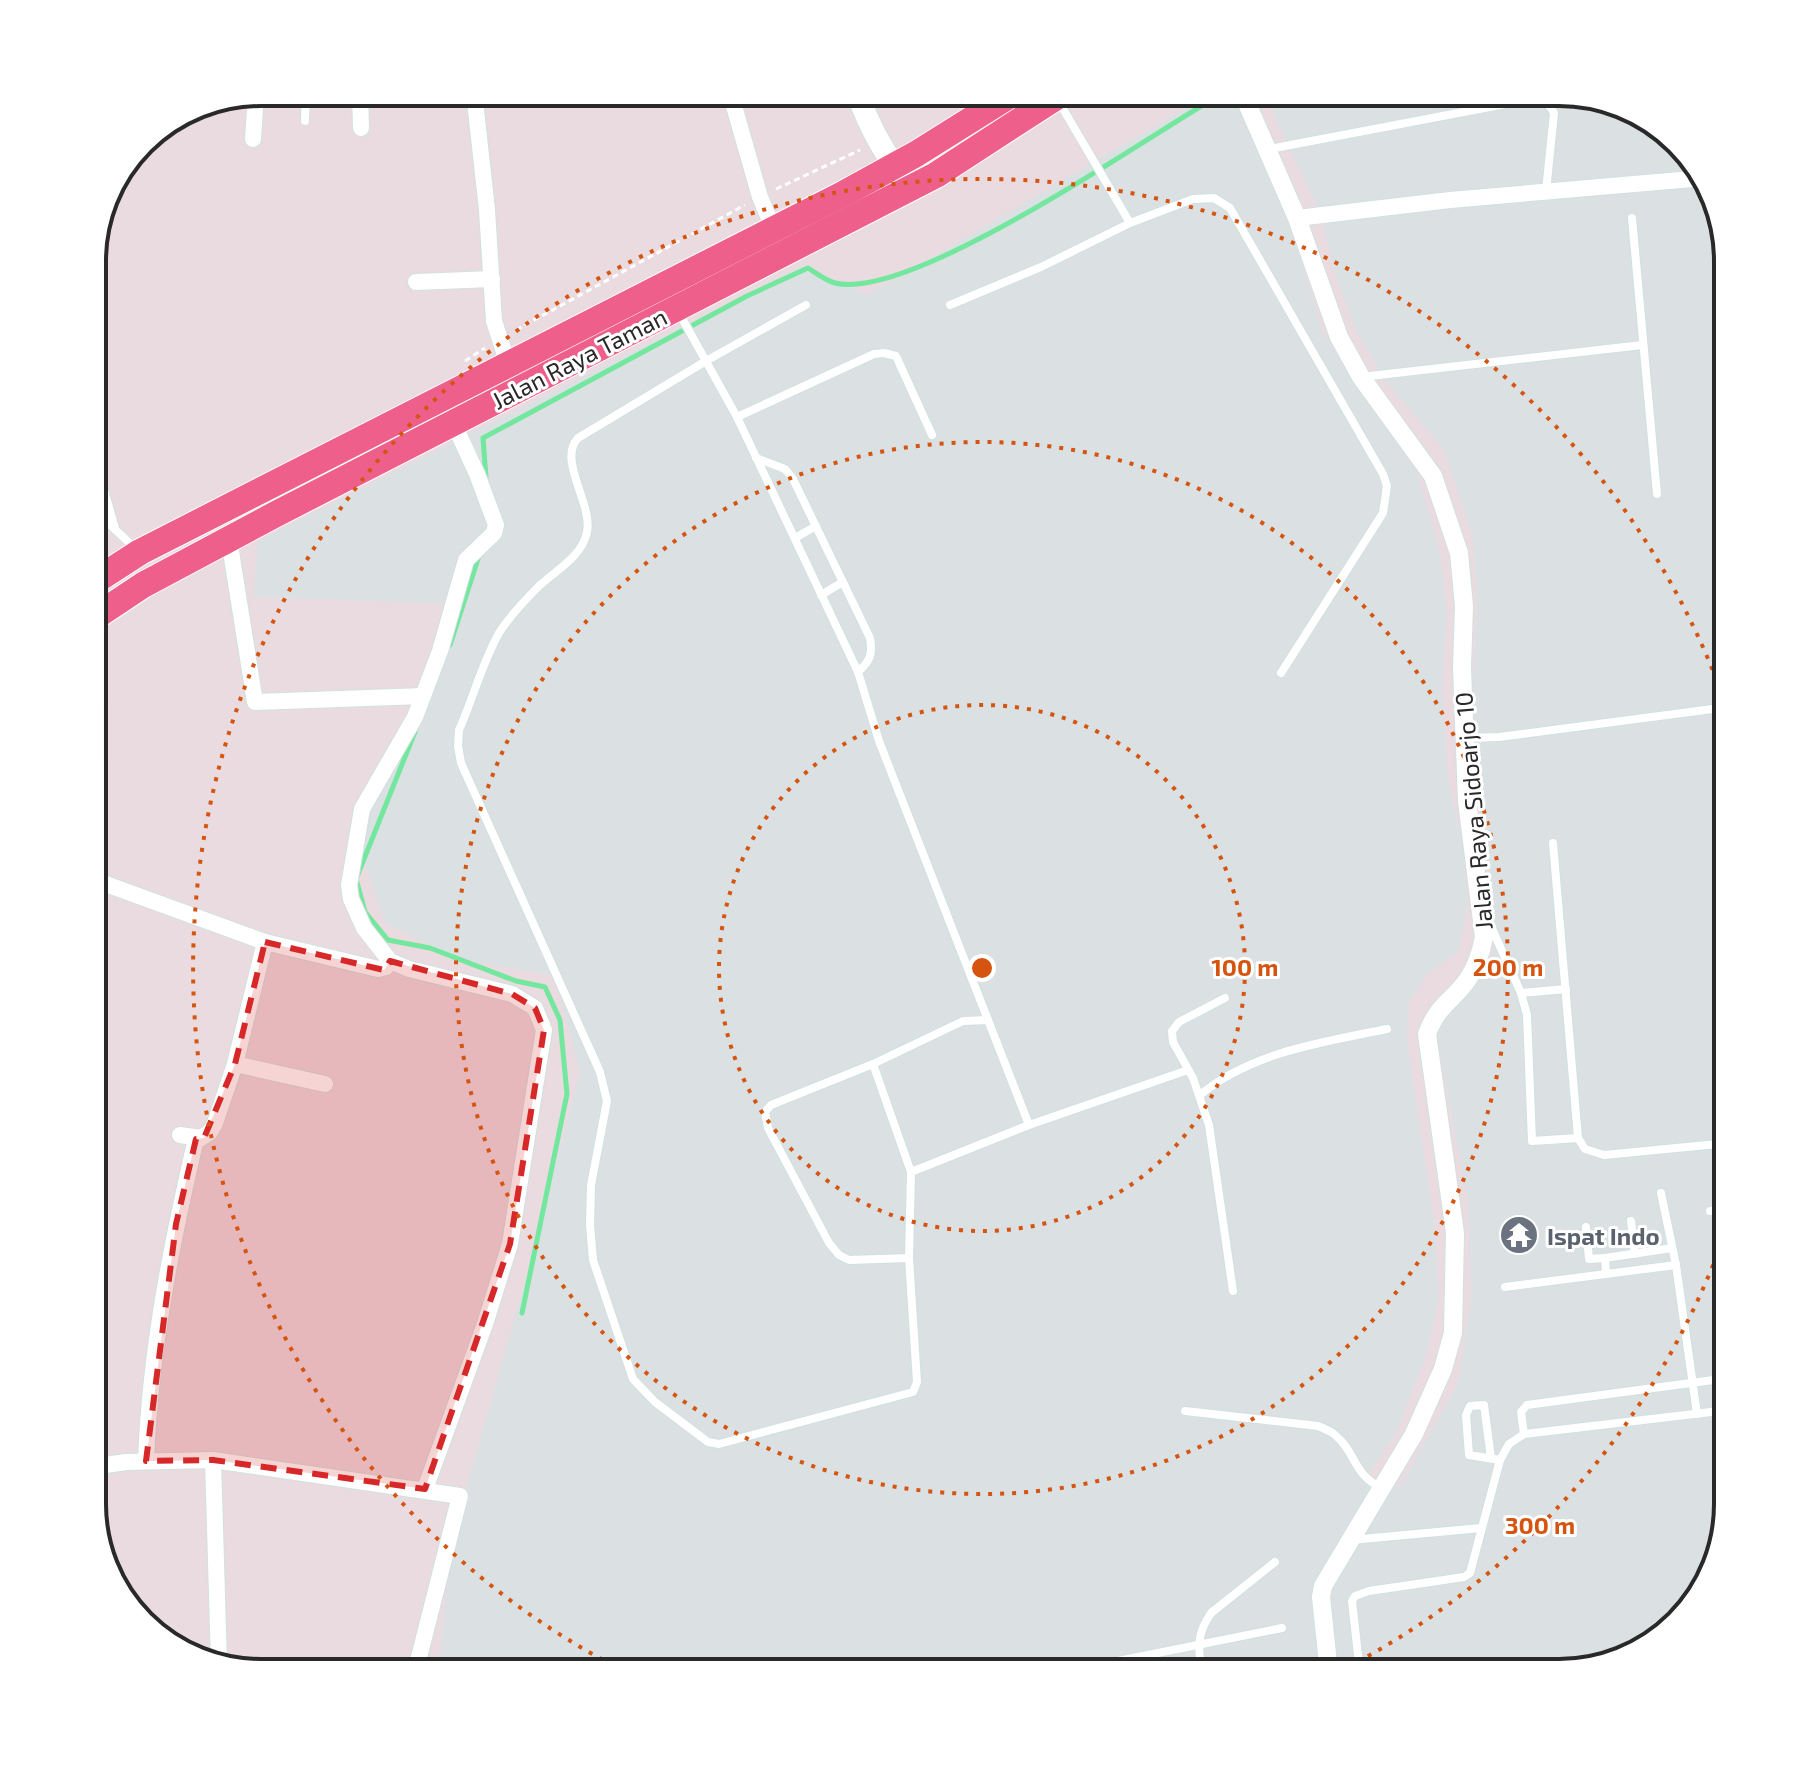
<svg xmlns="http://www.w3.org/2000/svg" width="1820" height="1765" font-family="'Exo 2',sans-serif">
	<style>
		.industrial { fill: #dbe0e3 }
		.lines { fill: none; stroke-linecap: round; stroke-linejoin: round }
		.stream { stroke: #73e79d; stroke-width: 5 }
		.service-casing { stroke: #d0e1df; stroke-width: 10 }
		.minor-casing { stroke: #d0e1df; stroke-width: 18 }
		.tertiary-casing { stroke: #d0e1df; stroke-width: 20 }
		.secondary-casing { stroke: #d0e1df; stroke-width: 24 }
		.trunk-casing { stroke: #fff; stroke-width: 28 }
		.path { stroke: #fff; stroke-width: 3; stroke-dasharray: 6 4; stroke-linecap: butt }
		.service { stroke: #fff; stroke-width: 8 }
		.minor { stroke: #fff; stroke-width: 16 }
		.tertiary { stroke: #fff; stroke-width: 18 }
		.secondary { stroke: #fff; stroke-width: 22 }
		.trunk { stroke: #ee5f8c; stroke-width: 26 }
		.marked { fill: #d62828; fill-opacity: 0.2; stroke: #d62828; stroke-width: 6; stroke-dasharray: 16 10; stroke-linejoin: round }
		.ring { fill: none; stroke: #d5540f; stroke-width: 4; stroke-dasharray: 4 8 }
		.labels { text-anchor: middle; dominant-baseline: central; stroke-width: 6; stroke-linejoin: round; paint-order: stroke }
		.street-label { font-size: 24px; fill: #292929; stroke: #fff }
		.worship-label { font-size: 24px; font-weight: bold; fill: #5b616d; stroke: #fff; text-anchor: start }
		.rim { fill: none; stroke: #292929; stroke-width: 4 }
		.centre { fill: #d5540f; stroke: #fff; stroke-width: 4 }
		.ring-label { font-size: 24px; text-anchor: middle; font-weight: bold; fill: #d5540f; stroke: #fff; stroke-width: 6; stroke-linejoin: round; paint-order: stroke }
	</style>
	<rect width="100%" height="100%" fill="#eadbe0"/>
	<!-- industrial -->
	<path class="industrial" d="M1213,92H1230L1284,202L1322,331L1363,397L1417,472L1440,551L1447,613L1442,692L1448,779L1464,852L1468,904L1459,951L1426,975L1409,1002L1407,1041L1435,1230L1439,1297L1426,1356L1396,1433L1366,1478L1400,1487L1458,1383L1471,1300L1468,1205L1436,1028L1443,1012L1485,973L1494,950L1471,704L1477,606L1473,538L1444,450L1385,381L1356,330L1336,278L1320,212L1263,92H1569L1633,109L1686,149L1715,197L1728,261V1504L1715,1569L1671,1631L1623,1660L1559,1673H435L440,1662L450,1545L529,1267L580,1072L555,976L455,958L385,923L357,841L452,604L253,597L258,541L802,266L867,295Z"/>
	<g class="lines">
		<!-- stream -->
		<g class="stream">
			<path d="M486,478L483,438L747,296L808,268C816,273 826,281 835,283C913,302 1150,134 1225,92"/>
			<path d="M450,645L479,556"/>
			<path d="M415,732L356,879L365,912L388,940L430,948L516,981L545,987L560,1020L567,1094L522,1313"/>
		</g>
		<defs>
			<g id="service">
				<path d="M305,121L306,92"/>
				<path d="M1269,149L1516,102C1531,101 1547,96 1554,113L1546,191"/>
				<path d="M1632,218L1657,494"/>
				<path d="M1130,223L1193,199L1214,198L1230,208L1383,474L1387,486L1383,513L1281,673"/>
				<path d="M806,305L706,361L578,438C557,460 593,504 587,532C582,557 556,570 539,586C525,600 509,617 499,633C482,663 473,699 459,730L458,746L461,763L600,1072L607,1101L591,1185L590,1225L593,1260L633,1379L655,1402L708,1442L719,1444L913,1392L917,1382L909,1258L911,1172L873,1064"/>
				<path d="M950,305L1041,267L1130,223L1059,102"/>
				<path d="M678,311L737,417L858,672L879,741L988,1020"/>
				<path d="M1361,377L1642,345"/>
				<path d="M737,417L874,354L884,353L896,356L932,435"/>
				<path d="M92,449L115,528"/>
				<path d="M756,458L785,469L793,479L870,638C873,655 870,661 858,672"/>
				<path d="M92,508L136,549"/>
				<path d="M795,538L816,526"/>
				<path d="M821,595L843,582"/>
				<path d="M1463,738L1499,737L1728,707"/>
				<path d="M1553,843L1578,1138"/>
				<path d="M1489,922L1521,993L1527,1015L1532,1141L1578,1138L1585,1149L1604,1155L1728,1143"/>
				<path d="M1521,993L1566,989"/>
				<path d="M1225,998L1179,1022L1172,1031L1173,1042L1193,1078L1209,1125L1233,1291"/>
				<path d="M1200,1095C1251,1052 1324,1042 1387,1029"/>
				<path d="M911,1172L1029,1125L1188,1070"/>
				<path d="M1661,1193L1676,1265"/>
				<path d="M1710,1211L1728,1209"/>
				<path d="M1631,1221L1635,1254"/>
				<path d="M1586,1227L1589,1259L1605,1258"/>
				<path d="M909,1258L849,1260L839,1255L829,1243L768,1128L765,1112L771,1105L873,1064L963,1021L988,1020L1029,1125"/>
				<path d="M1606,1272L1605,1258L1672,1248"/>
				<path d="M1505,1287L1676,1265L1697,1414"/>
				<path d="M1185,1411L1318,1426C1323,1428 1331,1431 1335,1435C1356,1452 1353,1475 1382,1488"/>
				<path d="M1524,1434L1521,1412L1527,1405L1728,1378"/>
				<path d="M1491,1458L1484,1405L1470,1406L1466,1415L1469,1455L1500,1460"/>
				<path d="M1351,1540L1481,1528"/>
				<path d="M1085,1673L1093,1666L1282,1628"/>
				<path d="M1202,1673C1198,1648 1196,1635 1211,1613L1275,1562"/>
				<path d="M1360,1673L1352,1601L1355,1596L1369,1591L1464,1577L1470,1573L1500,1460L1509,1444L1524,1434L1728,1410"/>
			</g>
			<g id="minor">
				<path d="M360,92L361,128"/>
				<path d="M474,92L487,210L494,321L508,364"/>
				<path d="M730,92L760,197L773,228"/>
				<path d="M253,139L256,93"/>
				<path d="M1297,218L1450,200L1704,178"/>
				<path d="M416,282L492,279"/>
				<path d="M229,539L255,702L423,696"/>
				<path d="M92,879L265,942L378,969L386,967L390,961"/>
				<path d="M235,1064L325,1084"/>
				<path d="M180,1135L201,1138L210,1132L215,1123L235,1064L265,942"/>
				<path d="M213,1460L219,1663"/>
				<path d="M146,1461C150,1352 171,1245 196,1139"/>
				<path d="M92,1467L126,1462L213,1460L460,1496L415,1673"/>
				<path d="M425,1489L485,1324L510,1244L544,1030L535,1008L512,994L409,969L390,961L364,928L351,899L349,885L362,809L415,717L440,651L466,560L494,533L496,525L477,474L453,422"/>
				<path d="M212,1663L286,1668"/>
			</g>
			<path id="tertiary" d="M1242,92L1297,218L1339,337L1361,377L1433,476L1459,553L1464,606L1462,667L1467,801L1484,937C1481,953 1477,966 1468,979C1452,1002 1438,1004 1427,1034L1455,1233L1453,1333L1443,1369L1414,1434L1323,1586L1321,1597L1329,1673"/>
			<path id="secondary" d="M857,92C868,124 883,152 904,179"/>
			<g id="trunk">
				<path d="M92,583L140,552L845,193L916,154L1015,92"/>
				<path d="M92,619L143,585L276,514L936,175L1064,92"/>
			</g>
		</defs>
		<!-- service casing -->
		<use href="#service" class="service-casing"/>
		<!-- minor casing -->
		<use href="#minor" class="minor-casing"/>
		<!-- tertiary casing -->
		<use href="#tertiary" class="tertiary-casing"/>
		<!-- secondary casing -->
		<use href="#secondary" class="secondary-casing"/>
		<!-- trunk casing -->
		<use href="#trunk" class="trunk-casing"/>
		<!-- path -->
		<g class="path">
			<path d="M776,189L860,150"/>
			<path d="M516,330L745,205"/>
			<path d="M465,361L485,348"/>
		</g>
		<!-- service -->
		<use href="#service" class="service"/>
		<!-- minor -->
		<use href="#minor" class="minor"/>
		<!-- tertiary -->
		<use href="#tertiary" class="tertiary"/>
		<!-- secondary -->
		<use href="#secondary" class="secondary"/>
		<!-- trunk -->
		<use href="#trunk" class="trunk"/>
	</g>
	<!-- marked area -->
	<path class="marked" d="M265,942L384,970L390,961L512,994L535,1008L544,1030L510,1244L425,1489L213,1460L146,1461L176,1224L196,1139L204,1138L235,1064Z"/>
	<!-- distance rings -->
	<g class="ring">
		<circle cx="982" cy="968" r="263"/>
		<circle cx="982" cy="968" r="526"/>
		<path d="M1726 1231A789 789 0 0 1 1340 1671M624 1671A789 789 0 1 1 1726 705"/>
	</g>
	<!-- icons -->
	<defs>
		<symbol id="temple-disc" viewBox="-11 -11 22 22"><circle r="9.5" fill="#6b7280" stroke="#fff"/><path d="M0-6L5-2H3V0L6.5 2.5H4V6H1.5V3h-3V6H-4V2.5H-6.5L-3 0V-2H-5Z" fill="#fff"/></symbol>
	</defs>
	<g fill-rule="evenodd">
		<use href="#temple-disc" x="1497" y="1213" width="44" height="44"/>
	</g>
	<g class="labels">
		<!-- street labels -->
		<g class="street-label">
			<text transform="translate(579 358) rotate(-27)">Jalan Raya Taman</text>
			<text transform="translate(1473 811) rotate(-95)">Jalan Raya Sidoarjo 10</text>
		</g>
		<!-- worship labels -->
		<g class="worship-label">
			<text x="1547" y="1235">Ispat Indo</text>
		</g>
	</g>
	<!-- crop -->
	<path d="M0 0H1820V1765H0ZM261 106H1559A155 155 0 0 1 1714 261V1504A155 155 0 0 1 1559 1659H261A155 155 0 0 1 106 1504V261A155 155 0 0 1 261 106Z" fill="#fff" fill-rule="evenodd"/>
	<path class="rim" d="M261 106H1559A155 155 0 0 1 1714 261V1504A155 155 0 0 1 1559 1659H261A155 155 0 0 1 106 1504V261A155 155 0 0 1 261 106Z"/>
	<circle cx="982" cy="968" r="12" class="centre"/>
	<g class="ring-label">
		<text x="1245" y="976">100 m</text>
		<text x="1508" y="976">200 m</text>
		<text x="1540" y="1534">300 m</text>
	</g>
</svg>
